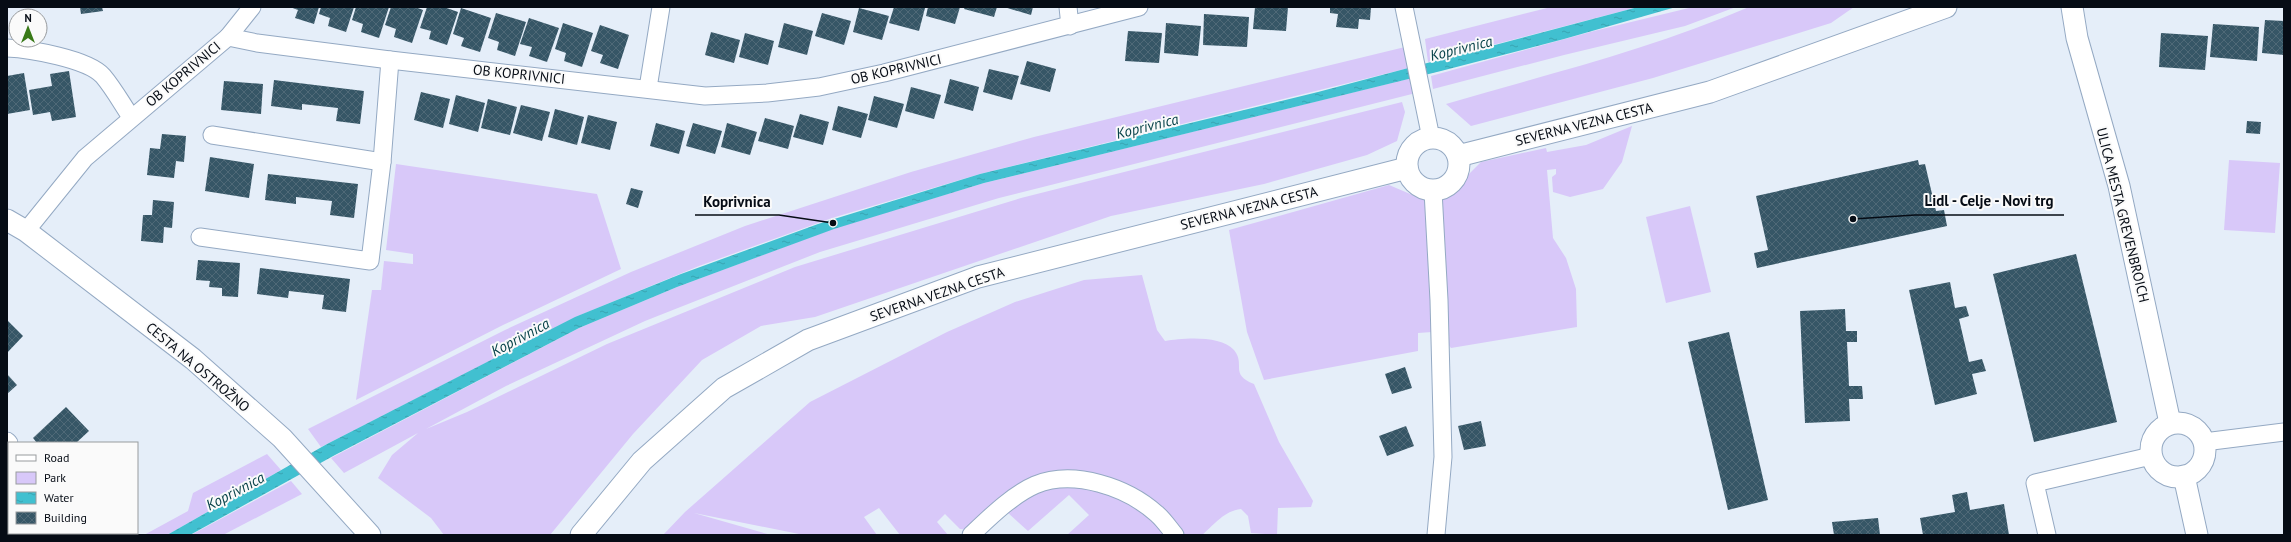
<svg xmlns="http://www.w3.org/2000/svg" width="2291" height="542" font-family="'PT Sans',sans-serif">
	<style>
		.green { fill: #d8c8f9 }
		.water { fill: url(#water-ripples) }
		.building { fill: url(#building-cross-hatch) }
		.lines { fill: none; stroke-linecap: round; stroke-linejoin: round }
		.minor-casing { stroke: #94a9c3; stroke-width: 19 }
		.tertiary-casing { stroke: #94a9c3; stroke-width: 23 }
		.minor { stroke: #fff; stroke-width: 17 }
		.tertiary { stroke: #fff; stroke-width: 21 }
		.labels { text-anchor: middle; dominant-baseline: central; stroke-width: 4; stroke-linejoin: round; paint-order: stroke }
		.street-label { font-size: 14px; fill: #060c15; stroke: #fafafa }
		.water-label { font-size: 15px; font-style: italic; fill: #09434a; stroke: #fafafa }
		.leader { fill: none; stroke: #060c15; stroke-width: 1.5 }
		.callout-dot { fill: #060c15; stroke: #fafafa; stroke-width: 1.5 }
		.callout-label { font-size: 15px; text-anchor: middle; font-weight: bold; fill: #060c15; stroke: #fafafa; stroke-width: 4; stroke-linejoin: round; paint-order: stroke }
	</style>
	<defs>
		<pattern id="water-ripples" width="26" height="14" patternUnits="userSpaceOnUse"><rect width="26" height="14" fill="#41c0d0"/><path d="M2 4q2-2 4 0t4 0M15 11q2-2 4 0t4 0" fill="none" stroke="#38a4b2"/></pattern>
		<pattern id="building-cross-hatch" width="8" height="8" patternUnits="userSpaceOnUse"><rect width="8" height="8" fill="#365666"/><path d="M0 0l8 8M0 8l8-8" fill="none" stroke="#4f6977"/></pattern>
	</defs>
	<rect width="100%" height="100%" fill="#e5eef9"/>
	<!-- green -->
	<g class="green">
		<path d="M1551,7H1638L1428,62L1425,39Z"/>
		<path d="M1693,7H1736L1685,26L1564,55L1433,89L1431,76L1594,31Z"/>
		<path d="M1749,7H1854L1831,23L1653,78L1471,126L1446,104C1548,74 1652,49 1749,7Z"/>
		<path d="M1405,47L1409,68L980,174L832,218L699,266L578,316L321,447L308,429L505,330L631,272L745,226L911,172L1034,137Z"/>
		<path d="M1412,78L1416,93L999,198L820,252L645,321L506,386L426,429L467,412L607,344L795,267L1021,198L1402,102L1405,112L1397,141L1367,155L1264,184L1111,216L815,317L761,326L702,360L633,434L550,535H444L431,518L378,478L392,455L418,433L344,473L331,458L579,328L677,287L835,228L984,183Z"/>
		<path d="M1632,126L1622,162L1603,189L1570,197L1553,192L1552,177L1556,174V169L1547,170L1553,238L1566,258L1576,289L1577,327L1451,348L1448,344L1442,201L1481,162L1546,148L1547,152L1586,145Z"/>
		<path d="M2229,160L2280,163L2275,233L2224,230Z"/>
		<path d="M396,164L597,194L621,269L503,325L356,400L372,290H381L384,261L413,264V254L386,250Z"/>
		<path d="M1389,185L1429,202L1432,332L1418,333V351L1264,380L1247,332L1229,230Z"/>
		<path d="M1690,206L1711,292L1666,303L1646,217Z"/>
		<path d="M1142,275L1157,330L1165,341C1183,338 1221,335 1234,350C1246,365 1229,374 1254,384L1279,442L1313,501L1311,507L1278,508L1277,535L1251,533L1248,516L1241,509C1224,511 1215,524 1202,535H1181L1161,513L1059,476L971,530L960,529L945,514L937,522L948,535H900L879,508L864,517L877,535H804L694,513L771,535H663L685,512L810,402L947,332L1015,302L1084,280Z"/>
		<path d="M267,454L281,470L167,535H144L188,511L193,493Z"/>
		<path d="M291,481L302,494L223,535H191Z"/>
		<path d="M1074,485L1107,494L1142,510L1169,535H1067L1089,515L1069,495L1028,531L1007,512L1040,489Z"/>
	</g>
	<!-- water -->
	<path class="water" d="M1638,7H1676L1564,39L1441,71L984,183L834,229L677,287L579,328L335,455L190,535H167L327,444L575,317L681,274L818,224L980,174L1318,92Z"/>
	<!-- building -->
	<g class="building">
		<path d="M80,7H102L103,11L81,14Z"/>
		<path d="M290,7H319L314,24L295,18L298,10Z"/>
		<path d="M321,7H354L346,32L328,26L330,18L319,14Z"/>
		<path d="M356,7H389L379,38L361,32L363,24L352,20Z"/>
		<path d="M391,7H415L423,10L412,43L394,37L396,29L385,25Z"/>
		<path d="M427,7H444L458,12L447,45L429,39L431,31L420,28Z"/>
		<path d="M894,7L925,8L919,31L889,23Z"/>
		<path d="M928,7H960L955,24L926,16Z"/>
		<path d="M965,7H997L994,17L964,9Z"/>
		<path d="M1004,7H1033L1031,15Z"/>
		<path d="M1255,7H1288L1286,31L1253,29Z"/>
		<path d="M1330,7H1371L1370,20L1359,19L1358,29L1336,27L1338,14L1330,13Z"/>
		<path d="M461,8L491,18L480,52L461,46L464,38L453,34Z"/>
		<path d="M859,8L889,16L882,40L853,32Z"/>
		<path d="M496,13L526,22L515,56L497,50L499,42L488,38Z"/>
		<path d="M822,13L851,21L844,45L815,36Z"/>
		<path d="M1204,14L1249,17L1247,47L1203,45Z"/>
		<path d="M529,18L559,28L547,62L529,56L532,47L520,44Z"/>
		<path d="M2265,20L2284,21V55L2262,53Z"/>
		<path d="M563,23L593,33L582,67L564,61L566,53L555,49Z"/>
		<path d="M784,23L813,31L807,55L778,47Z"/>
		<path d="M1166,23L1201,26L1198,56L1164,53Z"/>
		<path d="M2213,24L2259,27L2257,61L2210,57Z"/>
		<path d="M600,25L629,35L618,69L600,63L603,55L591,51Z"/>
		<path d="M1128,31L1162,33L1159,63L1125,61Z"/>
		<path d="M711,32L740,40L734,63L705,55Z"/>
		<path d="M745,33L774,41L768,65L739,57Z"/>
		<path d="M2161,33L2208,36L2205,70L2159,67Z"/>
		<path d="M1027,61L1056,69L1050,92L1020,84Z"/>
		<path d="M989,69L1019,76L1012,100L983,92Z"/>
		<path d="M69,71L76,117L52,121L50,112L33,115L29,90L52,86L50,74Z"/>
		<path d="M24,73L30,110L7,114V76Z"/>
		<path d="M950,79L979,87L973,111L944,103Z"/>
		<path d="M274,80L364,91L360,124L336,121L338,108L302,104V110L271,106Z"/>
		<path d="M224,81L263,84L261,114L221,110Z"/>
		<path d="M911,87L941,95L934,119L905,111Z"/>
		<path d="M421,92L450,99L443,128L414,120Z"/>
		<path d="M456,95L485,103L478,132L449,124Z"/>
		<path d="M874,96L904,104L897,128L868,120Z"/>
		<path d="M488,99L517,107L510,135L481,128Z"/>
		<path d="M521,105L550,112L542,141L513,133Z"/>
		<path d="M838,106L868,114L861,138L832,130Z"/>
		<path d="M555,109L584,117L577,145L548,137Z"/>
		<path d="M800,114L829,122L823,145L793,137Z"/>
		<path d="M588,115L617,122L610,150L581,143Z"/>
		<path d="M765,118L794,126L788,149L758,141Z"/>
		<path d="M2247,121L2261,122L2260,134L2246,133Z"/>
		<path d="M656,123L685,131L679,154L650,146Z"/>
		<path d="M693,123L722,131L715,154L686,146Z"/>
		<path d="M727,123L757,132L750,155L721,147Z"/>
		<path d="M162,134L186,136L184,162L176,161L174,178L147,175L150,148L160,149Z"/>
		<path d="M210,157L254,164L249,198L205,191Z"/>
		<path d="M1918,160L1919,165L1925,164L1936,211L1944,210L1947,226L1757,268L1754,253L1768,250L1756,196Z"/>
		<path d="M268,174L358,184L354,218L330,215L332,201L296,197V204L265,200Z"/>
		<path d="M631,188L643,191L638,208L626,204Z"/>
		<path d="M153,200L174,202L172,228L164,227L163,243L141,241L143,215H152Z"/>
		<path d="M2076,254L2117,422L2034,442L1993,274Z"/>
		<path d="M198,260L240,263L238,297L222,296V288L209,287L210,281L196,280Z"/>
		<path d="M260,268L350,279L346,312L322,309L324,295L289,291L288,298L257,294Z"/>
		<path d="M1950,282L1955,308L1966,306L1969,316L1959,319L1969,362L1982,359L1986,371L1972,374L1977,394L1935,405L1909,290Z"/>
		<path d="M1845,309L1846,331H1857V342H1847L1849,386H1862L1863,399H1849L1850,421L1805,423L1800,311Z"/>
		<path d="M7,320L23,336L7,353Z"/>
		<path d="M1729,332L1768,500L1728,510L1688,342Z"/>
		<path d="M1405,367L1412,388L1392,394L1385,374Z"/>
		<path d="M7,374L17,385L7,394Z"/>
		<path d="M66,407L89,431L76,443H37L33,438Z"/>
		<path d="M1481,421L1486,446L1464,450L1458,426Z"/>
		<path d="M1406,426L1414,446L1387,456L1379,436Z"/>
		<path d="M1967,492L1970,510L2004,504L2009,535H1923L1920,518L1955,512L1952,495Z"/>
		<path d="M1878,518L1880,535H1834L1832,522Z"/>
	</g>
	<g class="lines">
		<defs>
			<g id="minor">
				<path d="M1068,7L1070,26"/>
				<path d="M1404,7L1431,138"/>
				<path d="M228,37L252,7"/>
				<path d="M7,48C30,49 88,59 103,76C114,89 122,104 131,117"/>
				<path d="M648,88L661,7"/>
				<path d="M212,135L382,162"/>
				<path d="M1433,191L1439,300L1443,457L1436,535"/>
				<path d="M26,231L85,158L228,37L257,43L390,60L705,96L767,93L819,87L884,73L1139,7"/>
				<path d="M200,237L370,261L382,162L390,60"/>
				<path d="M7,441L9,443"/>
				<path d="M2204,442L2284,432"/>
				<path d="M97,533L99,535"/>
				<path d="M971,535C989,518 1012,495 1035,485C1074,469 1127,487 1157,514C1164,520 1169,528 1175,535"/>
				<path d="M2047,535L2035,483L2151,456"/>
			</g>
			<g id="tertiary">
				<path d="M2072,7L2077,38L2119,186L2170,423"/>
				<circle cx="1433" cy="164" r="26"/>
				<path d="M1458,156L1710,92L1946,7"/>
				<path d="M7,220L26,231L193,359L282,438L370,535"/>
				<circle cx="2178" cy="450" r="27"/>
				<path d="M2184,476L2197,535"/>
				<path d="M581,535L642,461L724,388L808,340L978,277L1407,168"/>
			</g>
		</defs>
		<!-- minor casing -->
		<use href="#minor" class="minor-casing"/>
		<!-- tertiary casing -->
		<use href="#tertiary" class="tertiary-casing"/>
		<!-- minor -->
		<use href="#minor" class="minor"/>
		<!-- tertiary -->
		<use href="#tertiary" class="tertiary"/>
	</g>
	<g class="labels">
		<!-- street labels -->
		<g class="street-label">
			<text transform="translate(896 69) rotate(-13)">OB KOPRIVNICI</text>
			<text transform="translate(183 74) rotate(-40)">OB KOPRIVNICI</text>
			<text transform="translate(519 74) rotate(6)">OB KOPRIVNICI</text>
			<text transform="translate(1584 124) rotate(-14)">SEVERNA VEZNA CESTA</text>
			<text transform="translate(1249 208) rotate(-14)">SEVERNA VEZNA CESTA</text>
			<text transform="translate(2123 215) rotate(76)">ULICA MESTA GREVENBROICH</text>
			<text transform="translate(937 294) rotate(-19)">SEVERNA VEZNA CESTA</text>
			<text transform="translate(198 367) rotate(40)">CESTA NA OSTROŽNO</text>
		</g>
		<!-- water labels -->
		<g class="water-label">
			<text transform="translate(1461 48) rotate(-14)">Koprivnica</text>
			<text transform="translate(1147 126) rotate(-14)">Koprivnica</text>
			<text transform="translate(520 337) rotate(-28)">Koprivnica</text>
			<text transform="translate(235 491) rotate(-28)">Koprivnica</text>
		</g>
	</g>
	<!-- callouts -->
	<path class="leader" d="M1853 219L1915 215H2064M833 223L779 215H695"/>
	<g class="callout-dot">
		<circle cx="1853" cy="219" r="4"/>
		<circle cx="833" cy="223" r="4"/>
	</g>
	<g class="callout-label">
		<text x="1989" y="206">Lidl - Celje - Novi trg</text>
		<text x="737" y="207">Koprivnica</text>
	</g>
	<!-- border -->
	<rect width="2291" height="542" fill="none" stroke="#060c15" stroke-width="16"/>
	<!-- legend -->
	<rect x="8" y="442" width="130" height="92" fill="#fafafa" stroke="#989b9e"/>
	<rect x="16" y="455" width="20" height="6" fill="#ffffff" stroke="#989b9e"/>
	<text x="44" y="462" font-size="12" fill="#060c15">Road</text>
	<rect x="16" y="472" width="20" height="12" fill="#d8c8f9" stroke="#989b9e"/>
	<text x="44" y="482" font-size="12" fill="#060c15">Park</text>
	<rect x="16" y="492" width="20" height="12" fill="url(#water-ripples)" stroke="#989b9e"/>
	<text x="44" y="502" font-size="12" fill="#060c15">Water</text>
	<rect x="16" y="512" width="20" height="12" fill="url(#building-cross-hatch)" stroke="#989b9e"/>
	<text x="44" y="522" font-size="12" fill="#060c15">Building</text>
	<!-- north arrow -->
	<g transform="translate(28 28)"><circle r="19" fill="#fafafa" stroke="#989b9e"/>
	<path d="M0-3L7 15L0 10L-7 15Z" fill="#387917"/>
	<text y="-6" font-size="11" font-weight="bold" text-anchor="middle" fill="#060c15">N</text>
	</g>
</svg>
